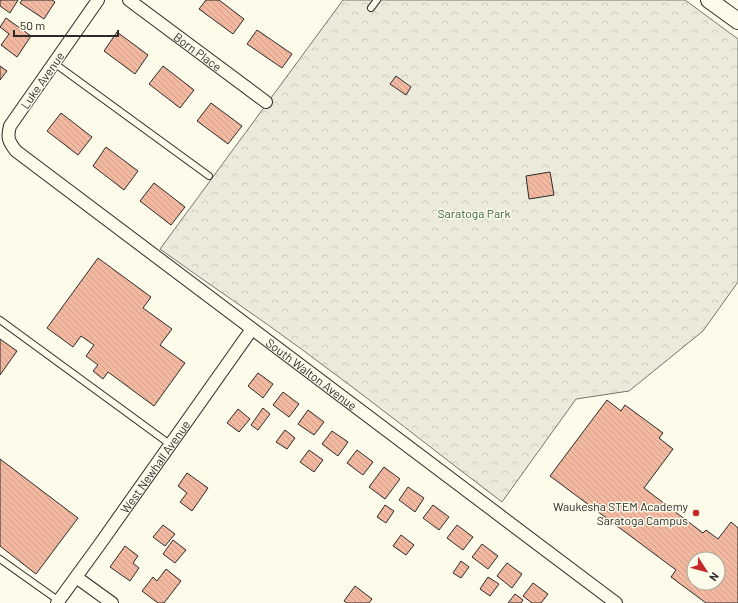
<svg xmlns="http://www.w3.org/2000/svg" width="738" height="603" font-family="Barlow,sans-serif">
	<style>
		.forest { fill: url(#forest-crowns); stroke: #74746e }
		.building { fill: url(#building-back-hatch); stroke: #2b2b2b; fill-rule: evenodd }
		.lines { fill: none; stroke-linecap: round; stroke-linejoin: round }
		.service-casing { stroke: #2b2b2b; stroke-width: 8 }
		.minor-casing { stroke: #2b2b2b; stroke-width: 14 }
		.tertiary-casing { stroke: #2b2b2b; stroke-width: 18 }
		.service { stroke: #fdfbea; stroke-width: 6 }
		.minor { stroke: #fdfbea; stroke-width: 12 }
		.tertiary { stroke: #fdfbea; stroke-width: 16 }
		.poi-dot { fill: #c62828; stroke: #fdfbea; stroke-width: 1.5 }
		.labels { text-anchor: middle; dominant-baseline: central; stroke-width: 3; stroke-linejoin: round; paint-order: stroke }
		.street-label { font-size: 12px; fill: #2b2b2b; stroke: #fdfbea }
		.park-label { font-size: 12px; fill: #34623c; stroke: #fdfbea }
		.poi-label { font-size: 12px; fill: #2b2b2b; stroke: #fdfbea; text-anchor: end }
	</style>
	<defs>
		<pattern id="forest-crowns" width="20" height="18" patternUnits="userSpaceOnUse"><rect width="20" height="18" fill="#ecebdb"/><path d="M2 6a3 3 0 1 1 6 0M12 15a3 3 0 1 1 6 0" fill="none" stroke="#cbcabc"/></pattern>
		<pattern id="building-back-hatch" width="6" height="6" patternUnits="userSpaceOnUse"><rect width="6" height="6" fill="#f2b8a0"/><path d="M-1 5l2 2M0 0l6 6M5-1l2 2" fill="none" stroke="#d09e8a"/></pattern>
	</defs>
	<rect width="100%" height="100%" fill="#fdfbea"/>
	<!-- forest -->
	<path class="forest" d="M343,0H685L738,39V282L703,331L629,391L576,399L502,502C436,452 371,400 304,351C257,316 208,284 160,249Z"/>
	<!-- building -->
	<g class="building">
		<path d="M0,0H18L10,13L0,6Z"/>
		<path d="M22,0H52L55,2L44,19L20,3Z"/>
		<path d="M206,0H219L244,19L233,34L199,9Z"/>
		<path d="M6,18L31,36L17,57L1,45L9,34L0,27Z"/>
		<path d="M257,30L292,54L282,68L247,44Z"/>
		<path d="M117,32L148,55L135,74L104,51Z"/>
		<path d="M0,66L7,71L0,80Z"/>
		<path d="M163,66L194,90L180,108L149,84Z"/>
		<path d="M396,76L411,87L406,95L390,84Z"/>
		<path d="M211,103L242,126L228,144L197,121Z"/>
		<path d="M61,113L92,137L78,155L47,131Z"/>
		<path d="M106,147L138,171L124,190L93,166Z"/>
		<path d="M550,172L554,195L529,199L526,176Z"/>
		<path d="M154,183L185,207L171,225L140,201Z"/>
		<path d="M98,258L151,297L143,308L172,329L160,345L185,363L154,406L108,372L103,379L93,371L98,365L86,356L94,345L81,336L73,347L47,328Z"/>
		<path d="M0,339L17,351L0,375Z"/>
		<path d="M258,373L273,384L263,398L248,386Z"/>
		<path d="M283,392L299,404L289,417L273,405Z"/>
		<path d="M607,400L621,411L625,405L663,433L659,438L673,449L644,488L703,533L706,530L718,539L731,522L738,528V603H706L671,577L676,570L550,476ZM694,559H718V583H694Z"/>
		<path d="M263,408L270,414L258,430L251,425Z"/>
		<path d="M238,409L250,419L239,432L227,423Z"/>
		<path d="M308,410L324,422L314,435L298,424Z"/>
		<path d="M285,430L295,438L287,449L276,442Z"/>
		<path d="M332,431L348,442L338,456L322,444Z"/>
		<path d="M309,450L323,460L314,472L300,462Z"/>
		<path d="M357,450L373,462L363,475L347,463Z"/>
		<path d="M0,459L78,518L36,574L0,546Z"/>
		<path d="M384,467L400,479L385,499L369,487Z"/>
		<path d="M187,473L208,488L192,511L180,502L187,493L178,486Z"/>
		<path d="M408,487L424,498L415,512L399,500Z"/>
		<path d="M385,505L394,511L386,523L377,517Z"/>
		<path d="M433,505L449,517L439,530L423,518Z"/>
		<path d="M163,525L175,534L165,546L153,537Z"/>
		<path d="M457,525L473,537L463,550L447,538Z"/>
		<path d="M401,535L414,545L406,555L393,546Z"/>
		<path d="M173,540L186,550L175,563L163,554Z"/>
		<path d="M482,544L498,556L488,569L472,557Z"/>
		<path d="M125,546L138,556L133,563L139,568L130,581L110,567Z"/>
		<path d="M461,561L469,567L461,578L453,573Z"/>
		<path d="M507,563L522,574L512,588L497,576Z"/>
		<path d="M166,569L181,581L164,603H158L142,591L153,577L157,581Z"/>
		<path d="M488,577L499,584L490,596L480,589Z"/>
		<path d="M533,583L548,594L541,603H532L523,596Z"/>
		<path d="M355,586L372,599L369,603H347L344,601Z"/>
		<path d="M515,594L523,600L521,603H508Z"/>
	</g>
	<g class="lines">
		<defs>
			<g id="service">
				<path d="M371,8L377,0"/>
				<path d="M54,63L209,176"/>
				<path d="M0,320L171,445"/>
				<path d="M0,559L59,601"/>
			</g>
			<g id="minor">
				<path id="s1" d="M98,0L10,126C7,137 8,141 16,151L616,603"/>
				<path id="s2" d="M129,0L266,102"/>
				<path d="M76,577L112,603"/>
				<path id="s3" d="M57,603L100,544L252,329"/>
			</g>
			<path id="tertiary" d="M709,0L738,21"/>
		</defs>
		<!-- service casing -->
		<use href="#service" class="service-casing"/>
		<!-- minor casing -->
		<use href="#minor" class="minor-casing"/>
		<!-- tertiary casing -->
		<use href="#tertiary" class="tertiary-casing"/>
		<!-- service -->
		<use href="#service" class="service"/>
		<!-- minor -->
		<use href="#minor" class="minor"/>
		<!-- tertiary -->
		<use href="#tertiary" class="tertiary"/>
	</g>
	<!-- markers -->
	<circle class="poi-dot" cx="696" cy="513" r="4"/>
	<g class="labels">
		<!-- street labels -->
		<g class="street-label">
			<text stroke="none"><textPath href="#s2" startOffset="86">Born Place</textPath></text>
			<text transform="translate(42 80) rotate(-55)">Luke Avenue</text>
			<text stroke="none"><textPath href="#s1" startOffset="551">South Walton Avenue</textPath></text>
			<text stroke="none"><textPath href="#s3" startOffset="168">West Newhall Avenue</textPath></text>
		</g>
		<!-- park labels -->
		<g class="park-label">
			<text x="474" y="213">Saratoga Park</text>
		</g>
		<!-- poi labels -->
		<g class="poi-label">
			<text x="688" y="506">Waukesha STEM Academy<tspan x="688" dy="14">Saratoga Campus</tspan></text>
		</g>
	</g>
	<!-- north arrow -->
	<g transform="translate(706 571) rotate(126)"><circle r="19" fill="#fdfbea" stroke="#a9a89e"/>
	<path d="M0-3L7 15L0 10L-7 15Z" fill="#c62828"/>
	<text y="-6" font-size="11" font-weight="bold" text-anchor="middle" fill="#2b2b2b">N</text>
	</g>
	<!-- scale -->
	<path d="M14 30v6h104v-6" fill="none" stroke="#2b2b2b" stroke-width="2"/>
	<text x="20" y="30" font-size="12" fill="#2b2b2b" stroke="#fdfbea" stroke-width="3" paint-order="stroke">50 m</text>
</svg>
